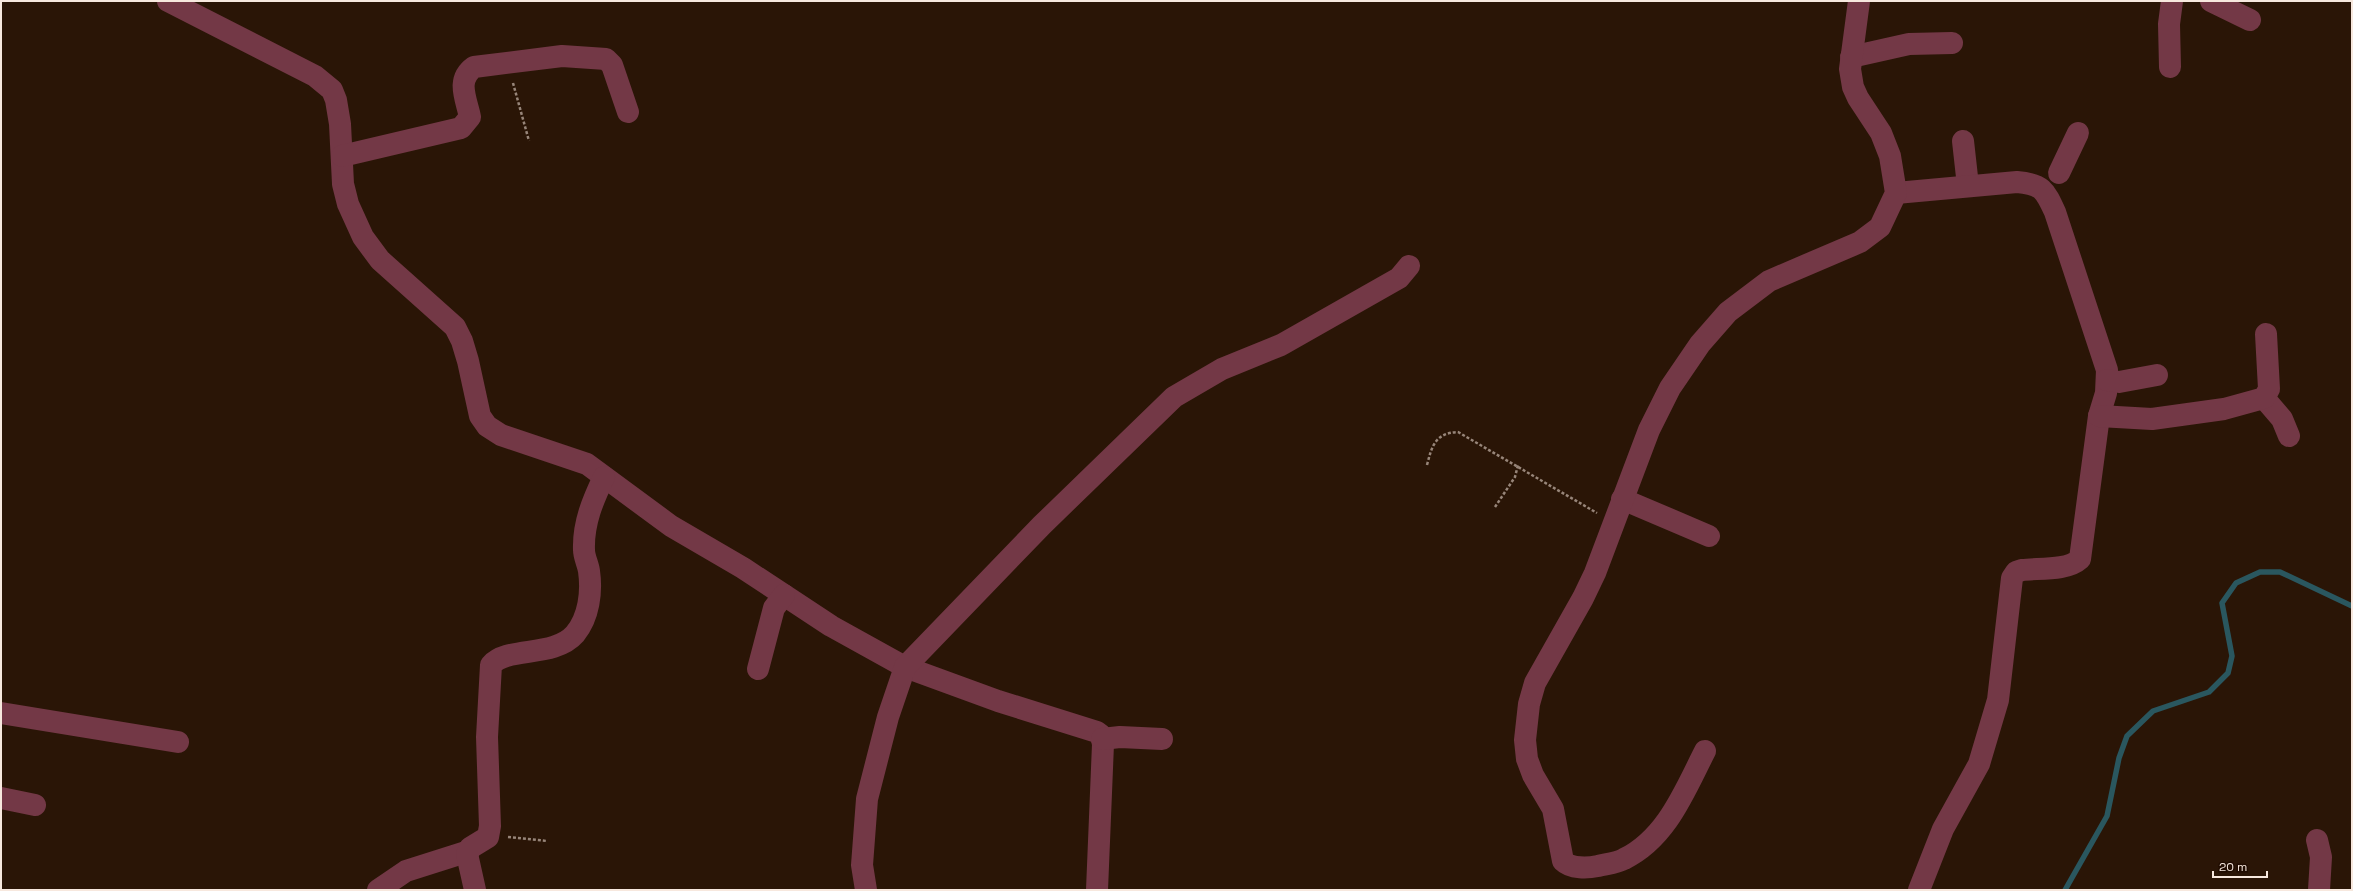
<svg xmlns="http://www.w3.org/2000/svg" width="2353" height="891" font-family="'Space Grotesk',sans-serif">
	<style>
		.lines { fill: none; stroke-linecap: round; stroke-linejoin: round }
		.stream { stroke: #2a575f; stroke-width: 5.5 }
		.path { stroke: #978579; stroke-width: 2.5; stroke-dasharray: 3 2; stroke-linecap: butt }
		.minor { stroke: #733846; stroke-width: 22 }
	</style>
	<rect width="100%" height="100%" fill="#2a1506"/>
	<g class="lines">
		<!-- stream -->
		<path class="stream" d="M2065,890L2107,816L2119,758L2127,736L2153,711L2209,692L2228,673L2232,656L2222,603L2236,583L2260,572H2280L2352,606"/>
		<!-- path -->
		<g class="path">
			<path d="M513,83L529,141"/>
			<path d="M1427,465C1432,446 1435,433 1458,432L1597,513"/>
			<path d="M1495,507L1515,477L1518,465"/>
			<path d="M508,837L547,841"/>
		</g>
		<!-- minor -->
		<g class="minor">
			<path d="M168,1L315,76L332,90L336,100L340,124L343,184L348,204L363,237L380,260L455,327L462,341L468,361L480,416L487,426L501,435L587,464L671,526L743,568L831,626L905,667L998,701L1097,732L1101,735L1103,744L1097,890"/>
			<path d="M2211,1L2250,20"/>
			<path d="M1851,57L1909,44L1952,43"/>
			<path d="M2170,67L2169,24L2172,1"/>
			<path d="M1963,141L1968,186"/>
			<path d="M342,156L461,128L470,117C466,98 456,80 474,67L562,56L606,59L612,65L628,112"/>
			<path d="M2059,173L2078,133"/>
			<path d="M1896,193L2017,182C2042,184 2045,190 2055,212L2107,370L2106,393L2099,416L2080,559C2067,571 2039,568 2022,570L2016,572L2012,578L1998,700L1979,764L1943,829L1919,890"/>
			<path d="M2107,380L2119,382L2157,375"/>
			<path d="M2264,398L2282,419L2289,436"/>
			<path d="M2099,416L2152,419L2224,409L2264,398L2269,389L2266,334"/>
			<path d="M1622,499L1709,536"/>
			<path d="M758,669L774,608L784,595"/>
			<path d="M1,713L178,742"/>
			<path d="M1102,739L1120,737L1162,739"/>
			<path d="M1705,751C1685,790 1667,838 1624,859C1617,863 1606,864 1598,866C1588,868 1571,869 1563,861L1553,809L1533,775L1527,759L1525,740L1529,704L1535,683L1583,598L1595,573L1649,430L1670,388L1700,344L1728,312L1769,281L1860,242L1880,227L1896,193L1890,156L1881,133L1858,98L1853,87L1850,69L1859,1"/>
			<path d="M1,798L35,805"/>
			<path d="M2317,840L2321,857L2319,890"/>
			<path d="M378,890L406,871L469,851"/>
			<path d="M475,890L467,854L470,848L488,837L490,826L487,737L491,665C507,646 554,658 575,634C589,617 592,592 589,571C588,564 584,557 584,550C583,523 593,500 604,477"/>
			<path d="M866,890L862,865L867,799L888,717L905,667L1042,525L1174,397L1222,369L1281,345L1399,278L1409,266"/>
		</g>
	</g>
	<!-- border -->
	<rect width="2353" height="891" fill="none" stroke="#f7e8de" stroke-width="4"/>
	<!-- scale -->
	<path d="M2213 871v6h54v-6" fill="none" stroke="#f7e8de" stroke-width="2"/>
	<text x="2219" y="871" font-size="12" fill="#f7e8de" stroke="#200c01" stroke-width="3" paint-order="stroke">20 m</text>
</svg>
